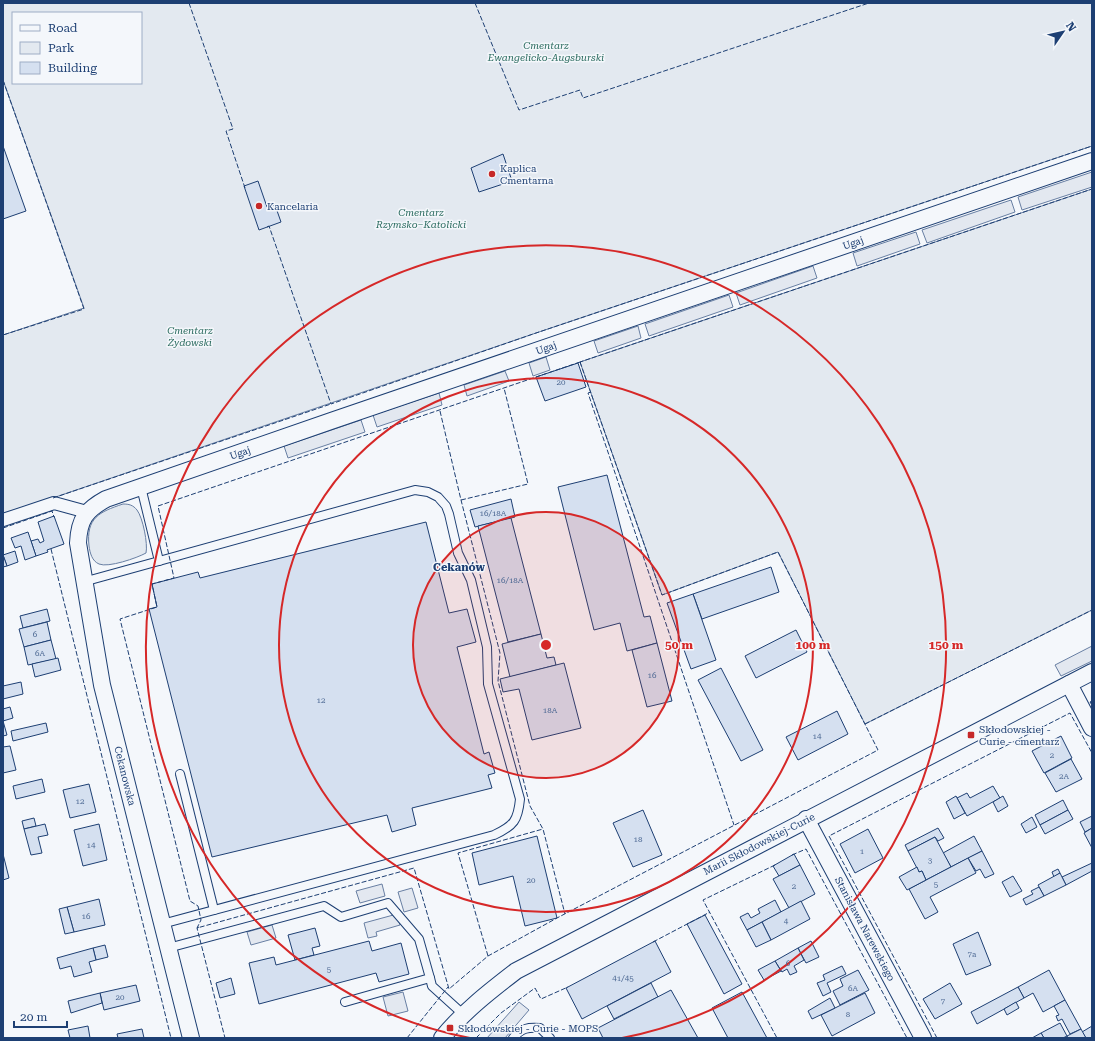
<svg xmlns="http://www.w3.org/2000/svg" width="1095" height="1041" font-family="'Roboto Serif',serif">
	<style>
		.green { fill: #e3e9f0; stroke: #687fa3; fill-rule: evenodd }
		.parking { fill: #e3e8f0; stroke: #687fa3 }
		.building { fill: #d5e0f0; stroke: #1d3f73 }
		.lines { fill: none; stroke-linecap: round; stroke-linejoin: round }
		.service-casing { stroke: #1d3f73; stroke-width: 10 }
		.pedestrian-casing { stroke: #1d3f73; stroke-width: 14 }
		.minor-casing { stroke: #1d3f73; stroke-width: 18 }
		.service { stroke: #f4f7fb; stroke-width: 8 }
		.pedestrian { stroke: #f4f7fb; stroke-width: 12 }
		.minor { stroke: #f4f7fb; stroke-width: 16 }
		.fence { stroke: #1d3f73; stroke-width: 1; stroke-dasharray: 5 2; stroke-linecap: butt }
		.ring { fill: none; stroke: #d62828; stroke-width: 2 }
		.poi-dot { fill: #c62828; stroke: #f4f7fb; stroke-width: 1.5 }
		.labels { text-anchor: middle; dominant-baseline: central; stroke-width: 3; stroke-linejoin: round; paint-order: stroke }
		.number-label { font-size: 8px; fill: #4b6792 }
		.park-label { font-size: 10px; font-style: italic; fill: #2c6c60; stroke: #f4f7fb }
		.poi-label { font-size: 10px; fill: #1d3f73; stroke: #f4f7fb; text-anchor: start }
		.street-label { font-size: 10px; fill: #1d3f73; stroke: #f4f7fb }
		.neighbourhood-label { font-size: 11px; font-weight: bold; fill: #1d3f73; stroke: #f4f7fb }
		.centre { fill: #d62828; stroke: #f4f7fb; stroke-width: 2 }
		.ring-label { font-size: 12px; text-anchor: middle; font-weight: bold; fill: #d62828; stroke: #f4f7fb; stroke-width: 3; stroke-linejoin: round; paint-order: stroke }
	</style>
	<rect width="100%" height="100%" fill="#f4f7fb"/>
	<!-- green -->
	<g class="green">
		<path d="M3,3H1092V146L536,333L3,515V335L84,308L3,80ZM13,13H141V83H13Z"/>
		<path d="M1092,189V610L865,724L778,552L662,595L580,362Z"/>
		<path d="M123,504C129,504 133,505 137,510C143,518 148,544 146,553C137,558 108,568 99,564C92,561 90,553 89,546C86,518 99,512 123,504Z"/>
	</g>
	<!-- parking -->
	<g class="parking">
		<path d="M1092,172V187L1022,210L1018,197Z"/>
		<path d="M1011,200L1015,212L927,243L922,230Z"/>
		<path d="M916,232L920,244L857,266L853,253Z"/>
		<path d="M813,266L817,278L740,305L736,293Z"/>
		<path d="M729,295L733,307L649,336L645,324Z"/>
		<path d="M638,326L641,338L598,353L594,341Z"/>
		<path d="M546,357L550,370L533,376L529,363Z"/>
		<path d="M505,371L509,381L467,396L464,385Z"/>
		<path d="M439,393L442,405L377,427L373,415Z"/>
		<path d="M361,420L365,432L288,458L284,446Z"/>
		<path d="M1092,646V661L1061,676L1055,665Z"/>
		<path d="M382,884L385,896L360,903L356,891Z"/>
		<path d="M412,888L418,908L404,912L398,892Z"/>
		<path d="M397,914L400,925L376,932L377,936L368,938L364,923Z"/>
		<path d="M272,925L276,938L251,945L247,932Z"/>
		<path d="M403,992L408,1011L388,1016L383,997Z"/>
		<path d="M519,1002L529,1010L505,1038H487Z"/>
	</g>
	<!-- building -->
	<g class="building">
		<path d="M3,146L26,211L3,219Z"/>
		<path d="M503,154L512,181L479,192L471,168Z"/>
		<path d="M258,181L267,207L275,205L281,222L259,230L244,186Z"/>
		<path d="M578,363L586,387L545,401L536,377Z"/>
		<path d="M607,475L644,617L650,616L657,643L627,651L620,623L594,630L558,487Z"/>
		<path d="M511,499L515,517L475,527L470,510Z"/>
		<path d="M54,516L64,544L47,550L48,552L36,556L31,541L38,539L40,543L44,541L38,522Z"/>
		<path d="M511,518L541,634L508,642L478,526Z"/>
		<path d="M426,522L449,613L467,609L476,642L457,647L484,754L489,752L495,773L488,775L492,788L412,808L416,825L392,832L387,815L212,857L149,609L157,607L152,584L198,572L200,578Z"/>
		<path d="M28,532L36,556L25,560L21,546L15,548L11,538Z"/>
		<path d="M15,551L18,562L7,566L3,555Z"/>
		<path d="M3,555L7,566L3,567Z"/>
		<path d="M771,567L779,592L702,619L693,594Z"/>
		<path d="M693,594L716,660L691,669L667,603Z"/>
		<path d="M47,609L50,621L23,628L20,616Z"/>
		<path d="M47,622L51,640L24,647L19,629Z"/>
		<path d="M796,630L807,652L756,678L745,656Z"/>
		<path d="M541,634L547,658L554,657L556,665L510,677L502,644Z"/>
		<path d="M51,640L56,659L28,665L24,647Z"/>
		<path d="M657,643L672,701L647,707L632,650Z"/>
		<path d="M58,658L61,670L35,677L32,664Z"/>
		<path d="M564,663L581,728L532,740L519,689L503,692L500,679Z"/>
		<path d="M721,668L763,750L741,761L698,680Z"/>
		<path d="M21,682L23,694L3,699V686Z"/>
		<path d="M10,707L13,718L3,721L7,735L3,736V709Z"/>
		<path d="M837,711L848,734L798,760L786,737Z"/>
		<path d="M46,723L48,732L13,741L11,731Z"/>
		<path d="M1061,736L1072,758L1044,773L1032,751Z"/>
		<path d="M10,746L16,770L3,773V747Z"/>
		<path d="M1071,759L1082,779L1056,792L1045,773Z"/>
		<path d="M42,779L45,792L16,799L13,786Z"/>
		<path d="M89,784L96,812L70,818L63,790Z"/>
		<path d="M993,786L1000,798L967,816L957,798L967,793L970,798Z"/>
		<path d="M956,796L965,813L954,819L946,802Z"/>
		<path d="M1003,796L1008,806L998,812L993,802Z"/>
		<path d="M1063,800L1068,810L1040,825L1035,815Z"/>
		<path d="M643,810L662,855L633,867L613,823Z"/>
		<path d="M1068,810L1073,819L1045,834L1040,825Z"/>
		<path d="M1092,816V828L1085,832L1080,822Z"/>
		<path d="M1032,817L1037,827L1026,833L1021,824Z"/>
		<path d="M34,818L36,826L24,829L22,821Z"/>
		<path d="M45,824L48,835L38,837L42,853L31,855L24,829Z"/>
		<path d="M99,824L107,860L83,866L74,830Z"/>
		<path d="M938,828L944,838L938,841L935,837L908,851L905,845Z"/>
		<path d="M1092,828V848L1084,833Z"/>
		<path d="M868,829L883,858L855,873L840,844Z"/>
		<path d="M537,836L557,918L525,926L513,876L479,885L472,853Z"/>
		<path d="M974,836L982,851L951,867L943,853Z"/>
		<path d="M935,837L951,867L926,880L922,871L919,872L908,851Z"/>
		<path d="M982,851L994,874L985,878L980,869L976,871L968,858Z"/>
		<path d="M3,854L9,878L3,880Z"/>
		<path d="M794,854L800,865L779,876L773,866Z"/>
		<path d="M968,858L976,873L930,897L938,912L925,919L909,889Z"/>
		<path d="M1092,863V871L1066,885L1062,877Z"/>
		<path d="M800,865L815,894L789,908L773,879Z"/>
		<path d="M917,867L919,872L922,871L926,880L907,890L899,877Z"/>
		<path d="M1058,869L1060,873L1054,877L1052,872Z"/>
		<path d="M1060,873L1066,885L1044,896L1038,885Z"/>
		<path d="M1013,876L1022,891L1010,897L1002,882Z"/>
		<path d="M1039,887L1044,896L1026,905L1023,899L1033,894L1031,891Z"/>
		<path d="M99,899L105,925L74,932L67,907Z"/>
		<path d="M775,900L781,912L747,930L740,917L748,913L751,918L760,913L758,909Z"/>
		<path d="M801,901L810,919L771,940L762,922Z"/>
		<path d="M67,907L74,932L65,934L59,909Z"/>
		<path d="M705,915L742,984L724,994L687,924Z"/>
		<path d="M762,922L771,940L756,947L747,930Z"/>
		<path d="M315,928L320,946L312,948L314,955L295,960L288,935Z"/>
		<path d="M978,932L991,965L966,975L953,944Z"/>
		<path d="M369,941L372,951L401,943L409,974L379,982L376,973L259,1004L249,963L274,957L276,965Z"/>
		<path d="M655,941L671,972L582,1019L566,988Z"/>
		<path d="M811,941L819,957L806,963L798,948Z"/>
		<path d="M105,945L108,957L96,960L93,948Z"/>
		<path d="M93,948L96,960L89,962L92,972L74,977L71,966L60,969L57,958Z"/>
		<path d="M798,948L804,960L794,966L797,972L790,975L787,969L782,972L775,961Z"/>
		<path d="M775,961L781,971L764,980L758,970Z"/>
		<path d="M842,966L846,974L827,983L831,992L823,996L817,983L825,980L823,975Z"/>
		<path d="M858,970L869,990L840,1005L833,991L843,986L840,979Z"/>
		<path d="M1049,970L1065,1000L1043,1012L1033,993L1024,998L1018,987Z"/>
		<path d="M231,978L235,994L220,998L216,983Z"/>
		<path d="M651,983L658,997L614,1019L607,1006Z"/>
		<path d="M950,983L962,1004L935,1019L923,999Z"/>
		<path d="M136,985L140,1001L104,1010L100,993Z"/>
		<path d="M1018,987L1024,998L977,1024L971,1012Z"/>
		<path d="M671,990L698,1038H603L598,1028Z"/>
		<path d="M742,992L767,1038H728L712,1008Z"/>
		<path d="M100,993L102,1003L71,1013L68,1001Z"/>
		<path d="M865,993L875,1013L832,1036L821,1015Z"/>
		<path d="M830,998L835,1008L812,1019L808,1011Z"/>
		<path d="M1065,1000L1081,1029L1070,1034L1062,1019L1058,1021L1056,1016L1059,1015L1054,1006Z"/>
		<path d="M1016,1002L1019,1008L1007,1015L1004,1009Z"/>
		<path d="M1060,1023L1067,1036L1063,1038H1044L1041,1033Z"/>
		<path d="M88,1026L90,1038H70L68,1030Z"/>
		<path d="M1092,1026V1038H1086L1082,1032Z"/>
		<path d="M142,1029L144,1038H118L117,1034Z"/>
		<path d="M1081,1029L1086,1038H1068L1067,1036Z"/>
		<path d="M1041,1033L1044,1038H1032Z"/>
	</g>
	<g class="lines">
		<defs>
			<g id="service">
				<path d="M159,561L415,490L428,492L438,497L446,506L449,514L458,553L471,580L487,647L488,684L520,799C518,820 514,826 494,835L162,924"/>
				<path d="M83,582L159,561L141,487"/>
				<path d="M180,774L214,910"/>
				<path d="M168,948L324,906L341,917L388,903L419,939L430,978L345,1002"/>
				<path d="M430,978L432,986L464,1015"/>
				<path d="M513,1038C522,1028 528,1027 540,1028L550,1038"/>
			</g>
			<path id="pedestrian" d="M3,520L54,503L87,512"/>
			<g id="minor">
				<path d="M1069,684L1092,728"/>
				<path d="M806,819L923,1038"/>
				<path d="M191,1038L102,685L78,543C79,519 86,510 106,499L331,421L1092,161"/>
				<path d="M442,1038C463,1012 490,991 516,971L1092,672"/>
			</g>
		</defs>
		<!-- service casing -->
		<use href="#service" class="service-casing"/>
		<!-- pedestrian casing -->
		<use href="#pedestrian" class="pedestrian-casing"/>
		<!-- minor casing -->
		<use href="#minor" class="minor-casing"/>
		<!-- service -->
		<use href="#service" class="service"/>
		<!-- pedestrian -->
		<use href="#pedestrian" class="pedestrian"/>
		<!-- minor -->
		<use href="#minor" class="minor"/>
		<!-- fence -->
		<g class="fence">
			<path d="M189,3L233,129L226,131L245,188"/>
			<path d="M475,3L519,110L580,90L583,98L869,3"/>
			<path d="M3,80L84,309L3,335"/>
			<path d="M267,227L269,226L331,404L536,333L1092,146"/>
			<path d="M580,362L662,595L778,552L878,750L557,918L488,956L449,989L414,868L197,928L201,920L198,906L190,901L120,619L157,607L152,584L174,578L158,506Z"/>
			<path d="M581,363L580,362L1092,189"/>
			<path d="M591,392L588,393L734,825"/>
			<path d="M440,411L461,500L500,653L498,681L530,806L543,829L565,914"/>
			<path d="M53,498L331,404"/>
			<path d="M461,500L528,484L504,388"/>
			<path d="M3,528L52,511L54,517"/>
			<path d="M51,549L171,1038"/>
			<path d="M1092,701L1090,702L1092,705"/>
			<path d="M865,724L1092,610"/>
			<path d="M792,855L806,849L907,1038"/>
			<path d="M775,865L703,900L777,1038"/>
			<path d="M199,927L197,928L225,1038"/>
			<path d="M653,942L710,912"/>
			<path d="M488,956L458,853L543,829"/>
			<path d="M407,1038L448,987"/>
			<path d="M476,1038L501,1013L535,988L541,999L568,987"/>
			<path d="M937,1038L829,836L1070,713L1092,753"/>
		</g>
	</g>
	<!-- distance rings -->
	<circle cx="546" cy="645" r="133" fill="#d62828" fill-opacity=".12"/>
	<g class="ring">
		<circle cx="546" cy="645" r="133"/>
		<circle cx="546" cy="645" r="267"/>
		<path d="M470 1038A400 400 0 1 1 622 1038"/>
	</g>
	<!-- markers -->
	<g class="poi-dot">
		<circle cx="492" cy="174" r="4"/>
		<circle cx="259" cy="206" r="4"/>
		<rect x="967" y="731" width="8" height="8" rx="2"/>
		<rect x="446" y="1024" width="8" height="8" rx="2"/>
	</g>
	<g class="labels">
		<!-- number labels -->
		<g class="number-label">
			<text x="561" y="382">20</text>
			<text x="493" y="513">16/18A</text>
			<text x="510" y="580">16/18A</text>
			<text x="35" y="634">6</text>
			<text x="40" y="653">6A</text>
			<text x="652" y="675">16</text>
			<text x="321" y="700">12</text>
			<text x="550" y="710">18A</text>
			<text x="817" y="736">14</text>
			<text x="1052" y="755">2</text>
			<text x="1064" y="776">2A</text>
			<text x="80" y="801">12</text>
			<text x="638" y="839">18</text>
			<text x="91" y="845">14</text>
			<text x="862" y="851">1</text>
			<text x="930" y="860">3</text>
			<text x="531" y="880">20</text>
			<text x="936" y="884">5</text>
			<text x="794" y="886">2</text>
			<text x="86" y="916">16</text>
			<text x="786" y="921">4</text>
			<text x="972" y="954">7a</text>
			<text x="788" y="963">6</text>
			<text x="329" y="969">5</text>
			<text x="623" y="978">41/45</text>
			<text x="853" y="988">6A</text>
			<text x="120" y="997">20</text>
			<text x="943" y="1001">7</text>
			<text x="848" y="1014">8</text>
		</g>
		<!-- park labels -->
		<g class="park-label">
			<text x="546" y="45">Cmentarz<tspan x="546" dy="12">Ewangelicko-Augsburski</tspan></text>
			<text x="421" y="212">Cmentarz<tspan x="421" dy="12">Rzymsko–Katolicki</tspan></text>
			<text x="190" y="330">Cmentarz<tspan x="190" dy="12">Żydowski</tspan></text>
		</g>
		<!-- poi labels -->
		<g class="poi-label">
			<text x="500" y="168">Kaplica<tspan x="500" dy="12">Cmentarna</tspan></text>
			<text x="267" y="206">Kancelaria</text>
			<text x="979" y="729">Skłodowskiej -<tspan x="979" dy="12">Curie - cmentarz</tspan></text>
			<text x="458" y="1028">Skłodowskiej - Curie - MOPS</text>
		</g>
		<!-- street labels -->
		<g class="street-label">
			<text transform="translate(853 243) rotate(-19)">Ugaj</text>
			<text transform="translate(546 348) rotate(-19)">Ugaj</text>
			<text transform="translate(240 453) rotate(-19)">Ugaj</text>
			<text transform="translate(125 776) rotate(76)">Cekanowska</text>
			<text transform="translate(759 844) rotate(-27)">Marii Skłodowskiej-Curie</text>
			<text transform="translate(865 929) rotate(62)">Stanisława Narewskiego</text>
		</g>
		<!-- neighbourhood labels -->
		<g class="neighbourhood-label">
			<text x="459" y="567">Cekanów</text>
		</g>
	</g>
	<circle cx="546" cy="645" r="6" class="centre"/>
	<g class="ring-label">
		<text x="679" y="649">50 m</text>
		<text x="813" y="649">100 m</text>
		<text x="946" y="649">150 m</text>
	</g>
	<!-- border -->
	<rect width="1095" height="1041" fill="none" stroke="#1d3f73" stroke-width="8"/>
	<!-- legend -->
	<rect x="12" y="12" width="130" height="72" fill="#f4f7fb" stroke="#9eadc5"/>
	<rect x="20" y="25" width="20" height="6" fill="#f4f7fb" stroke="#9eadc5"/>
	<text x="48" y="32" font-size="12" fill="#1d3f73">Road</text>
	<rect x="20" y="42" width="20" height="12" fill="#e3e9f0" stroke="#9eadc5"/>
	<text x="48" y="52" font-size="12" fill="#1d3f73">Park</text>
	<rect x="20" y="62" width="20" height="12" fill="#d5e0f0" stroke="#9eadc5"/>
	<text x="48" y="72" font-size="12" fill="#1d3f73">Building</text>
	<!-- north arrow -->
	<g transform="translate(1063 32) rotate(56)" stroke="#f4f7fb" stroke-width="3" paint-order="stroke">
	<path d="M0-3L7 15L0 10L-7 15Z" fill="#1d3f73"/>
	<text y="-6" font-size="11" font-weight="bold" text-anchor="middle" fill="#1d3f73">N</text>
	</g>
	<!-- scale -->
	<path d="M14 1021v6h53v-6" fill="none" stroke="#1d3f73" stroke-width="2"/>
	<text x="20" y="1021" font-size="12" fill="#1d3f73" stroke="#f4f7fb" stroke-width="3" paint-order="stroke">20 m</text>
</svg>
